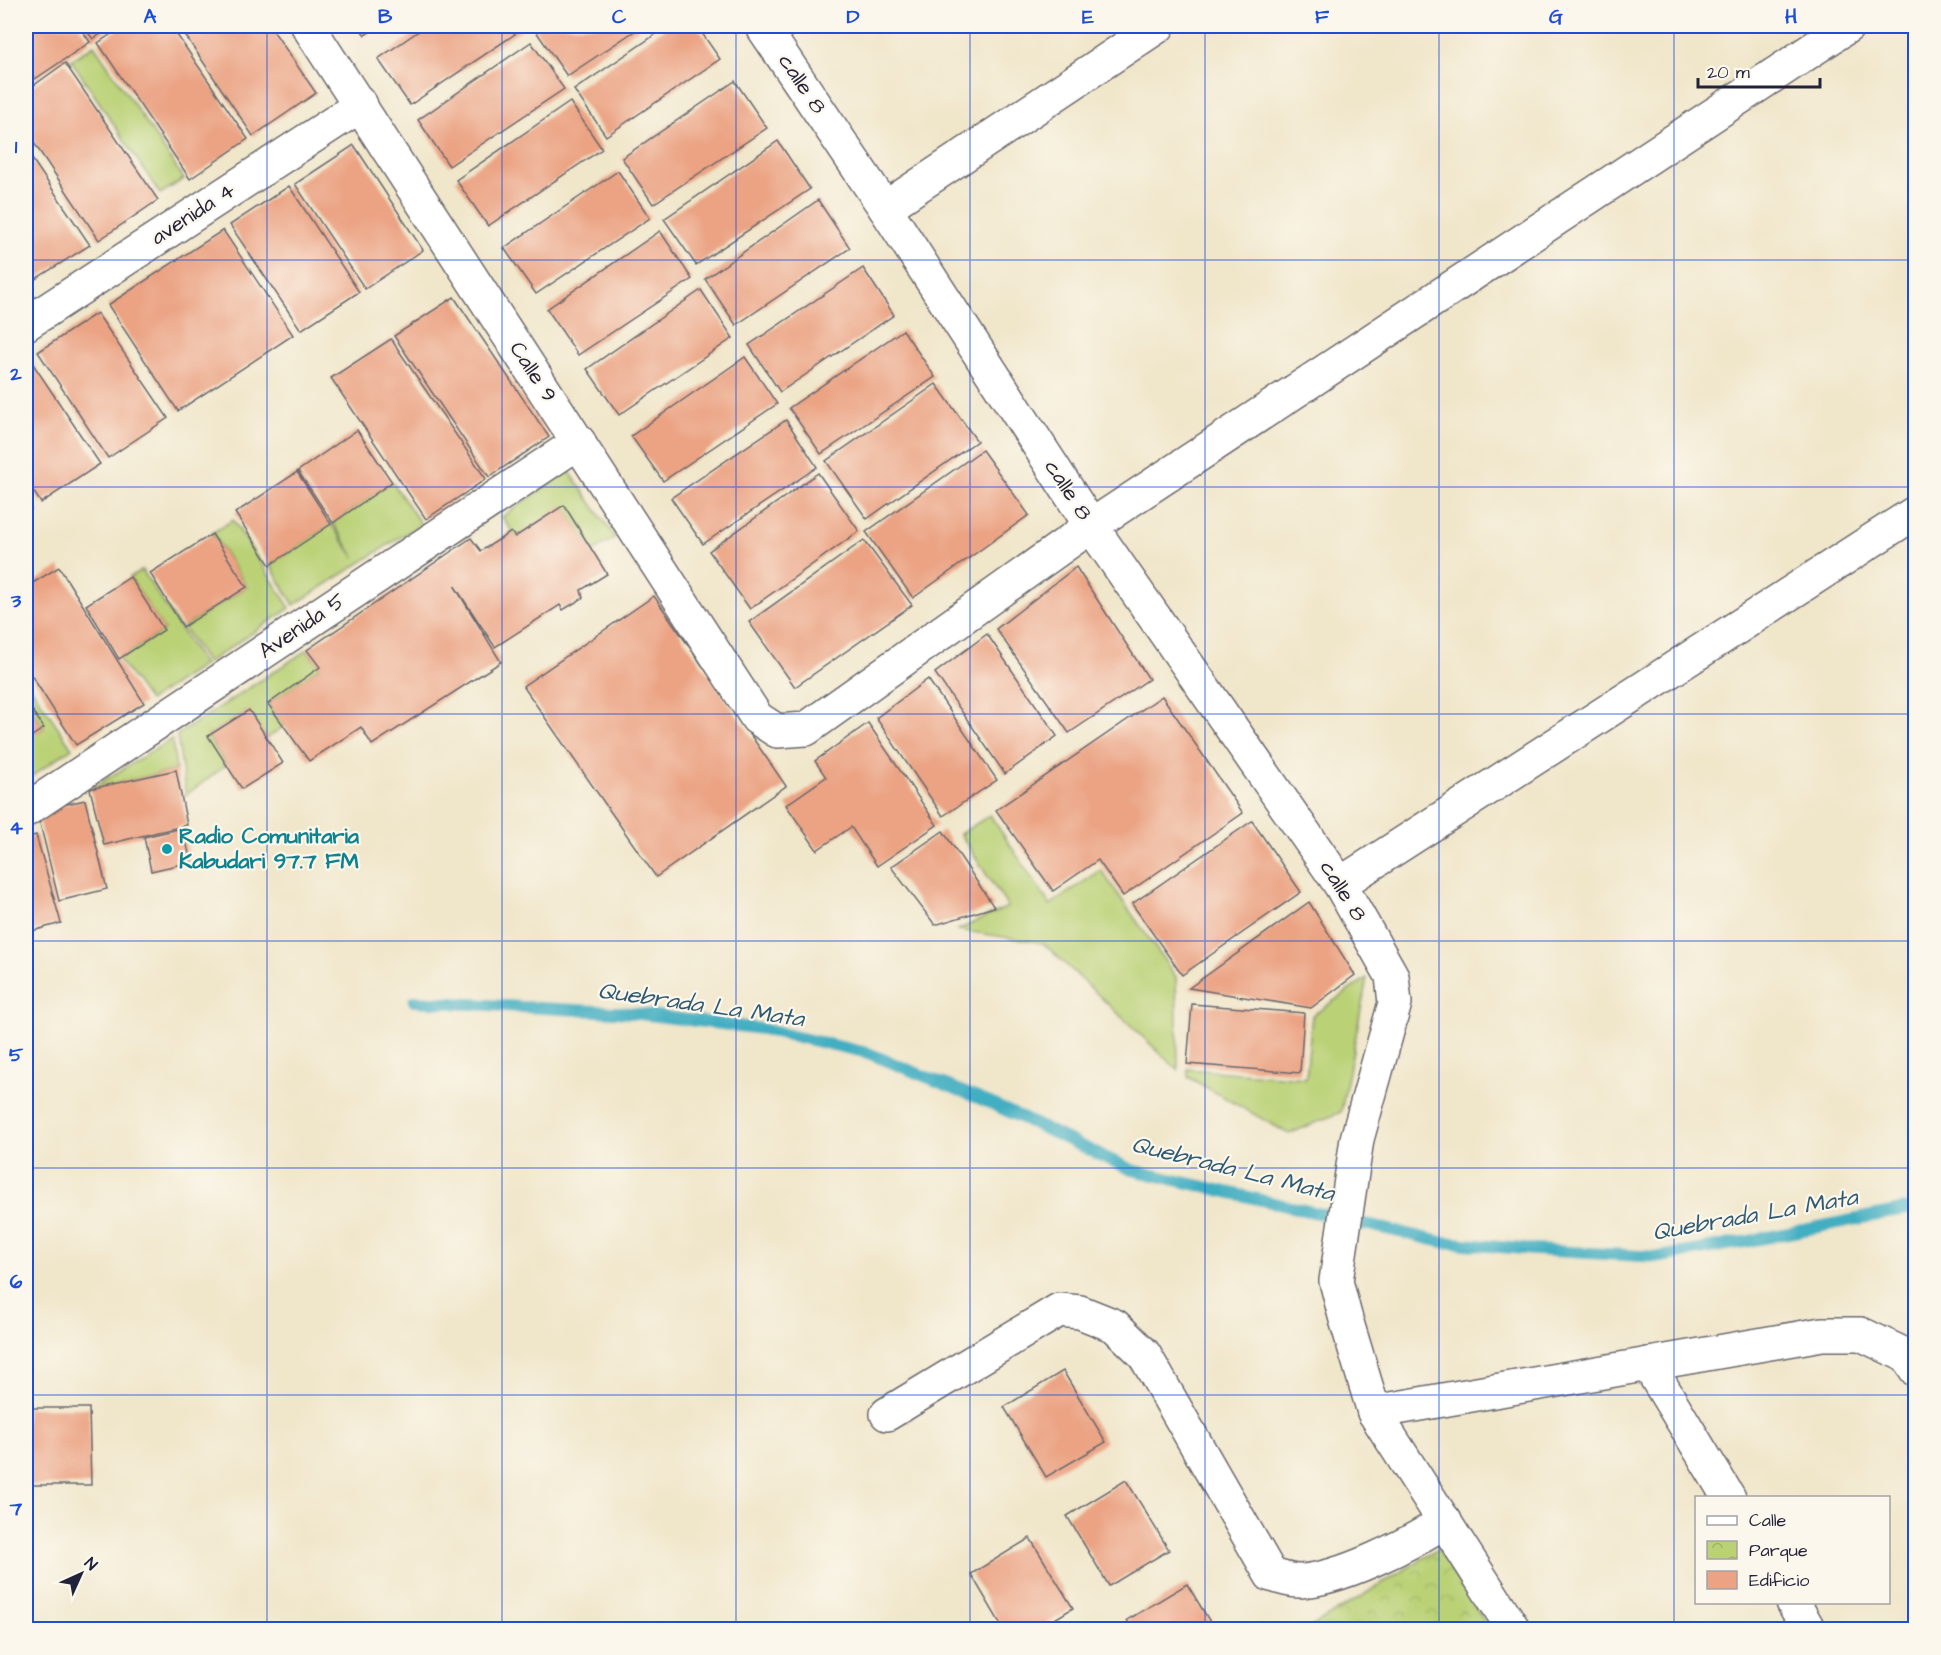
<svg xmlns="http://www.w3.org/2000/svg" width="1941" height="1655" font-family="'Architects Daughter',sans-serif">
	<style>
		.park { fill: url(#park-crowns); stroke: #6e7a58; stroke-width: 1.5 }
		.garden { fill: #bad176; stroke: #6e7a58; stroke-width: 1.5 }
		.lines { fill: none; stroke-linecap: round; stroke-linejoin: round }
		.stream { stroke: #42aec1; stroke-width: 12 }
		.building { fill: #eba383 }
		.street-casing { stroke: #6a676d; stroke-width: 36 }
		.street { stroke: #fff; stroke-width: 33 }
		.grid { fill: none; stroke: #1d4ed8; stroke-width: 1.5; stroke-opacity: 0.55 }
		.culture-dot { fill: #0f9aa8; stroke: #fbf7ec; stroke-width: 2 }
		.labels { text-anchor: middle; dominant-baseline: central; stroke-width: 4.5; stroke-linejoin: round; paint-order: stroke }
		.street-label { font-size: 22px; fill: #22223b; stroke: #fbf7ec }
		.culture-label { font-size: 22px; font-weight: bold; fill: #0d838f; stroke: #fbf7ec; text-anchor: start }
		.water-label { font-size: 24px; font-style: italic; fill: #2f5a71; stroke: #fbf7ec }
		.neatline { fill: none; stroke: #1d4ed8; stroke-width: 2 }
		.grid-label { font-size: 20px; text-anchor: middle; font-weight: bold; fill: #1d4ed8 }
	</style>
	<defs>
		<pattern id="park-crowns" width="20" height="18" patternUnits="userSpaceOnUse" patternTransform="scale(1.5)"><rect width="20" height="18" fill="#bad176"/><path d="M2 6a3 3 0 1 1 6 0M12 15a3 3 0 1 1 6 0" fill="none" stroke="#a0b367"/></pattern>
	</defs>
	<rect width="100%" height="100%" fill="#fbf7ec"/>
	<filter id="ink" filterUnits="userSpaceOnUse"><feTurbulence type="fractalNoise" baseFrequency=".0167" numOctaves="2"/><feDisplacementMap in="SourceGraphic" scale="12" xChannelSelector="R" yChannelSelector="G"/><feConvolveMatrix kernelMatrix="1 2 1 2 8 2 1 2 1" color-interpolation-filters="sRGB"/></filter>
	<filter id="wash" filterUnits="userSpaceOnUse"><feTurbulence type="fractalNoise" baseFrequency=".008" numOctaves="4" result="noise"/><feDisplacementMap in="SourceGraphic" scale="24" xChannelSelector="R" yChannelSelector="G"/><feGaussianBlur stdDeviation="1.35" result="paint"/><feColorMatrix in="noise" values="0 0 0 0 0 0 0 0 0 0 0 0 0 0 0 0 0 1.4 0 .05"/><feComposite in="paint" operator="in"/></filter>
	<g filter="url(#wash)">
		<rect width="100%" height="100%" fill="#f0e6ca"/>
		<!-- park -->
		<path class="park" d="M1438,1549L1489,1629H1308Z"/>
		<!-- garden -->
		<g class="garden">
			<path d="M94,45L184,179L160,194L71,60Z"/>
			<path d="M569,471L615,537L593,552L564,506L516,537L502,517Z"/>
			<path d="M392,482L421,524L294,605L270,565L331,524L355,558L333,523Z"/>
			<path d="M233,520L290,608L207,663L183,627L247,587L212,533Z"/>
			<path d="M142,570L204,665L149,701L119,659L164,630L130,577Z"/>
			<path d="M307,650L320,667L268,704L284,726L267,738L248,711L208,736L226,765L186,795L177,735Z"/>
			<path d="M26,680L72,748L26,780V740L44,728L26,699Z"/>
			<path d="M172,739L176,770L90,789Z"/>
			<path d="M990,815L1050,905L1101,870L1176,977L1178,1070L1043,943L958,930L1008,907L960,834Z"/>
			<path d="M1367,978L1341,1112L1289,1134L1188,1077V1069L1306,1078L1312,1016Z"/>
		</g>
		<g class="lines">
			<!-- stream -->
			<path class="stream" d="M414,1001L632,1013L762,1029L868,1053L990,1103L1132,1170L1442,1242L1535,1250L1660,1257L1749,1241L1916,1207"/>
		</g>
		<g id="blocks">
			<!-- building -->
			<g class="building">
				<path d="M26,26H79L90,42L35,79L26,65Z"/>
				<path d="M83,26H113L93,39Z"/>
				<path d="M123,26H171L248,139L190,179L98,43Z"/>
				<path d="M179,26H270L316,93L253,136Z"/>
				<path d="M358,26H379L365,35Z"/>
				<path d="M426,26H522L524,28L410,105L378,59Z"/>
				<path d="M541,26H642L567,76L535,30Z"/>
				<path d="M668,26H697L720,59L606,136L574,90Z"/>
				<path d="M531,42L564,89L449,166L418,120Z"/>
				<path d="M65,63L158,200L99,240L26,131V91Z"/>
				<path d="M735,81L767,128L653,204L622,158Z"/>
				<path d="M570,102L602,149L488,226L456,180Z"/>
				<path d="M778,141L810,189L696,265L664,219Z"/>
				<path d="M354,145L423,250L365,289L295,184Z"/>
				<path d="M26,150L90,245L26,285Z"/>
				<path d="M618,171L650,218L536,294L504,248Z"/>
				<path d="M289,186L359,292L301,330L230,225Z"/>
				<path d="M818,200L850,248L736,325L705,279Z"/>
				<path d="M223,230L293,335L178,411L108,305Z"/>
				<path d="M660,231L692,279L578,355L547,309Z"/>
				<path d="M863,268L894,315L780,392L749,345Z"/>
				<path d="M701,290L733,338L619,415L587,369Z"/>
				<path d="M454,297L549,437L489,477L394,336Z"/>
				<path d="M97,313L168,418L108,458L38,352Z"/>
				<path d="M903,330L935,377L821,454L789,408Z"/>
				<path d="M391,339L486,479L426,519L331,378Z"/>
				<path d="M745,357L777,404L663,481L631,436Z"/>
				<path d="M29,358L100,464L41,503L26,480V361Z"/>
				<path d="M936,384L977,441L867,519L826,461Z"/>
				<path d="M786,420L817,467L703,544L671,498Z"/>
				<path d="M357,430L392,482L333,523L298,471Z"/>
				<path d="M982,450L1029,515L913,598L866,532Z"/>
				<path d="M297,472L331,524L270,565L235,513Z"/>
				<path d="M818,473L859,531L750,609L709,551Z"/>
				<path d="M26,501L31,509L26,513Z"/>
				<path d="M564,505L607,574L581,590L583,598L563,610L560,605L495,647L454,585L501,662L372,745L361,727L309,761L268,704L320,667L307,650L471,538L481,551L511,532L515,537Z"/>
				<path d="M212,534L247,587L183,627L150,573Z"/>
				<path d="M864,540L912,605L795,687L749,622Z"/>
				<path d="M59,567L144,703L76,745L26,667V587Z"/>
				<path d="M1076,567L1149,679L1069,733L996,629Z"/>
				<path d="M130,577L164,630L119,659L86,605Z"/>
				<path d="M654,596L786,786L656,877L523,686Z"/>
				<path d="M987,634L1057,736L1005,774L935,673Z"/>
				<path d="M928,679L997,780L943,816L876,718Z"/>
				<path d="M1162,696L1243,813L1123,896L1098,860L1053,891L996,810Z"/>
				<path d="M26,701L44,728L26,740Z"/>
				<path d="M249,710L283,763L242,789L208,736Z"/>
				<path d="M868,723L937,825L877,866L851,827L817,850L786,805L826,777L815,761Z"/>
				<path d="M176,770L187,825L104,845L90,789Z"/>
				<path d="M85,800L107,889L59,901L37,811Z"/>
				<path d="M1252,821L1301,892L1182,975L1132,904Z"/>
				<path d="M183,828L191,862L151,871L144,837Z"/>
				<path d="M943,831L994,907L935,925L891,867Z"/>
				<path d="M36,835L61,923L29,932L26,918V838Z"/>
				<path d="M1309,902L1355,975L1311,1008L1189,988Z"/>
				<path d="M1192,1004L1304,1013L1300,1073L1187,1064Z"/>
				<path d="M1063,1371L1106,1442L1046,1477L1004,1407Z"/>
				<path d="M26,1408H89L91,1485H26Z"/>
				<path d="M1126,1480L1169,1550L1109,1586L1067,1516Z"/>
				<path d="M1030,1538L1073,1608L1037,1630H1004L971,1574Z"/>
				<path d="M1187,1584L1215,1630H1133L1127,1620Z"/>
			</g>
		</g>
	</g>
	<g filter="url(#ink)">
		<use href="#blocks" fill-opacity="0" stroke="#6a676d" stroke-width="1.5"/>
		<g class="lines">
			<defs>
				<g id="street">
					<path d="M308,26L757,718L777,731L806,729L1091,526L1848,26"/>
					<path d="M762,26L885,208L1091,526L1340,884L1392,976L1395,1003L1357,1139L1336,1281L1345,1316L1374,1412L1514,1630"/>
					<path d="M885,208L1158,26"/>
					<path d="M26,324L361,105"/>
					<path d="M26,810L579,442"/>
					<path d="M1340,884L1916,512"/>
					<path d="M1648,1364L1729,1498"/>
					<path d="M1374,1412L1822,1334H1861L1907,1356L1916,1370"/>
					<path d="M887,1414L1059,1310L1080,1312L1115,1326L1144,1354L1271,1575C1280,1577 1290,1581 1299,1581C1340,1580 1410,1544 1445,1521"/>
					<path d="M1793,1602L1809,1630"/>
				</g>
			</defs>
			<!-- street casing -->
			<use href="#street" class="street-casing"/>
			<!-- street -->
			<use href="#street" class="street"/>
		</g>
	</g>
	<!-- grid -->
	<path class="grid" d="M267,26V1630M502,26V1630M736,26V1630M970,26V1630M1205,26V1630M1439,26V1630M1674,26V1630M26,260H1916M26,487H1916M26,714H1916M26,941H1916M26,1168H1916M26,1395H1916"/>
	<!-- markers -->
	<circle class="culture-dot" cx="167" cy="849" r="6"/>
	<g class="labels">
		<!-- street labels -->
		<g class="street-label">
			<text transform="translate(802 84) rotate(56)">calle 8</text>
			<text transform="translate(193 214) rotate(-33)">avenida 4</text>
			<text transform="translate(533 372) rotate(57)">Calle 9</text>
			<text transform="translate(1068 490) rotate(57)">calle 8</text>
			<text transform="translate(302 626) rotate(-34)">Avenida 5</text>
			<text transform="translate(1343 891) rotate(58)">calle 8</text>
		</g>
		<!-- culture labels -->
		<g class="culture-label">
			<text x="179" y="836">Radio Comunitaria<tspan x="179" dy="25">Kabudari 97.7 FM</tspan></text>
		</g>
		<!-- water labels -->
		<g class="water-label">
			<text transform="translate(701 1005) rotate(8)">Quebrada La Mata</text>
			<text transform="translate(1233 1169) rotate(14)">Quebrada La Mata</text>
			<text transform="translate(1755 1215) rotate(-10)">Quebrada La Mata</text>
		</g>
	</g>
	<!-- margin -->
	<rect width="1941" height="1655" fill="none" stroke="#fbf7ec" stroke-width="66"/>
	<!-- legend -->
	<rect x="1695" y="1496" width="195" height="108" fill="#fbf7ec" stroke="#a4a2a5" stroke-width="1.5"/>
	<rect x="1707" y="1516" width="30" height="9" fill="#ffffff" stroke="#a4a2a5" stroke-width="1.5"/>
	<text x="1749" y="1526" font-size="18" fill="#22223b">Calle</text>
	<rect x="1707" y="1541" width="30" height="18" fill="url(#park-crowns)" stroke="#a4a2a5" stroke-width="1.5"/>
	<text x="1749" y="1556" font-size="18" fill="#22223b">Parque</text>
	<rect x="1707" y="1571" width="30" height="18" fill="#eba383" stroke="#a4a2a5" stroke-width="1.5"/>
	<text x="1749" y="1586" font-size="18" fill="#22223b">Edificio</text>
	<!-- north arrow -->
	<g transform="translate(81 1574) rotate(45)" stroke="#fbf7ec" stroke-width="4.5" paint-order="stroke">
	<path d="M0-4.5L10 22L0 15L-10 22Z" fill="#22223b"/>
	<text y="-9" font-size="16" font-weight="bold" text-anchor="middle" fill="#22223b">N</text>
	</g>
	<!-- scale -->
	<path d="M1698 78v9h122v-9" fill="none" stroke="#22223b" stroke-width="3"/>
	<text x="1707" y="78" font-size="18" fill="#22223b" stroke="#fbf7ec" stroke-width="4.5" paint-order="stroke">20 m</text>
	<rect x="33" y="33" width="1875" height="1589" class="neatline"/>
	<g class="grid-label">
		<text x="150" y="23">A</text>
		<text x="385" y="23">B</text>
		<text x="619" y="23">C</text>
		<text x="853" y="23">D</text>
		<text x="1088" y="23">E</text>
		<text x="1322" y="23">F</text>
		<text x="1556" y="23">G</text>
		<text x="1791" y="23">H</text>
		<text x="16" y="153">1</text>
		<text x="16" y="380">2</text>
		<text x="16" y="607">3</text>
		<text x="16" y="834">4</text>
		<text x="16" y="1061">5</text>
		<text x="16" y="1288">6</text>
		<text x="16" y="1515">7</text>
	</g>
</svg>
